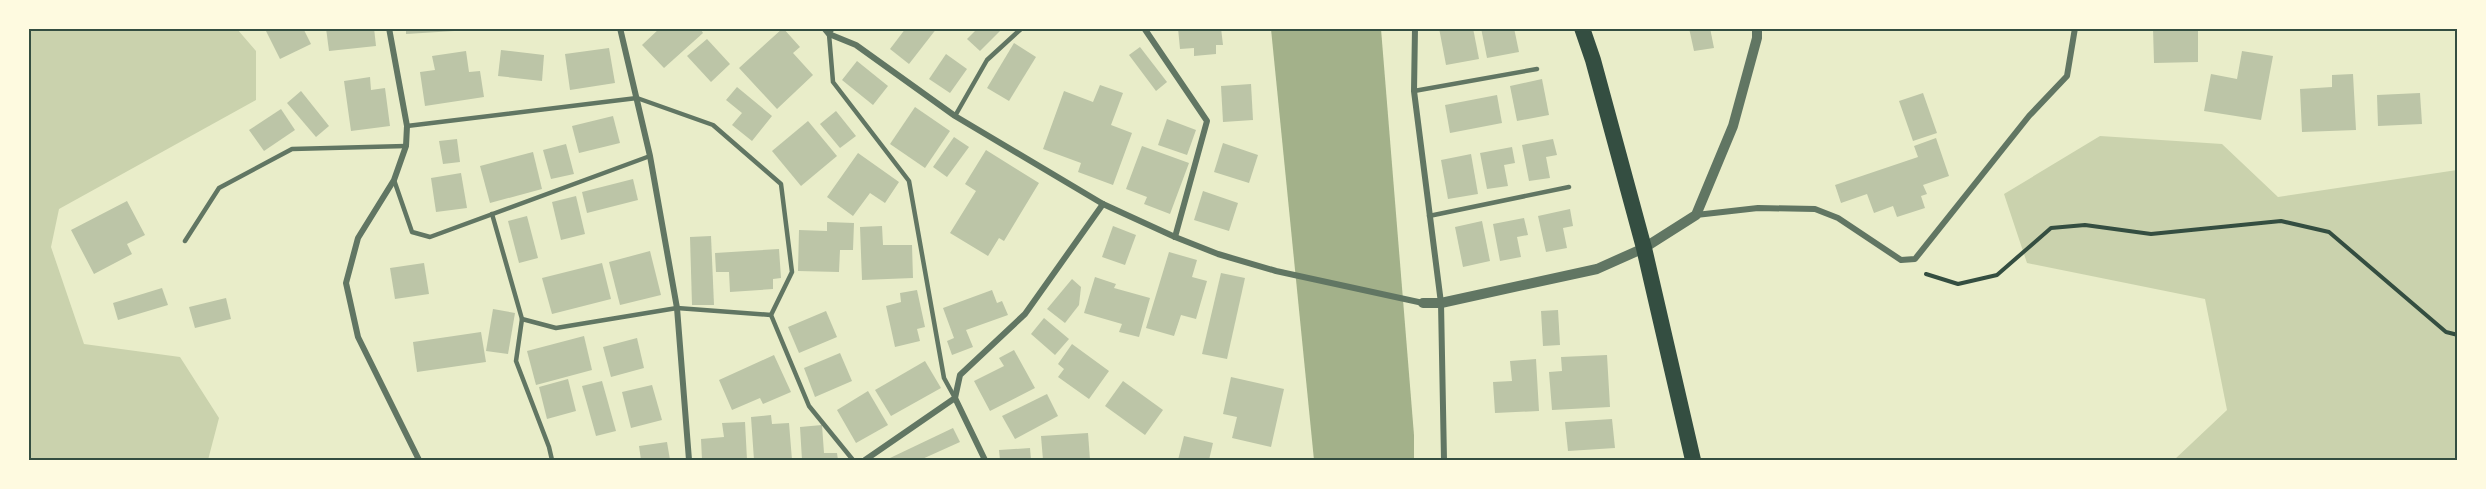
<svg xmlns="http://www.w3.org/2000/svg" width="2486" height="489" font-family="'Sofia Sans Condensed',sans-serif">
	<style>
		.green { fill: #cad2ad }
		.water { fill: #a3b18a }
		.building { fill: #bcc5a7 }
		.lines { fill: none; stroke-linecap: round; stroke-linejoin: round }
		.path { stroke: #344e41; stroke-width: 4 }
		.service { stroke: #617663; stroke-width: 4.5 }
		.minor { stroke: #617663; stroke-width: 6 }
		.tertiary { stroke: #617663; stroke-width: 10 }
		.trunk { stroke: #344e41; stroke-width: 16 }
		.neatline { fill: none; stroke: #344e41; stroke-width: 2 }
	</style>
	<rect width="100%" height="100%" fill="#e9edc9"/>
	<!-- green -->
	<g class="green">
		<path d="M28,29H237L256,51V100L59,209L51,247L84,344L180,357L219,418L208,460H29Z"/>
		<path d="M2100,136L2222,144L2278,197L2457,170V460H2174L2227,410L2205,299L2027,263L2004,194Z"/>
	</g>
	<!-- water -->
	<path class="water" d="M1271,29H1381L1414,435V460H1314Z"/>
	<!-- building -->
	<g class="building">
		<path d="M270,28H303L311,44L280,59L266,31Z"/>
		<path d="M326,28H374L376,46L329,51Z"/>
		<path d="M406,28H454V31L406,34Z"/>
		<path d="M660,28H700L703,33L664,68L642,45Z"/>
		<path d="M783,28L800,47L793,53L813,75L777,109L739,68Z"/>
		<path d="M906,28H937L909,64L890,49Z"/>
		<path d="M978,28H1003L980,51L967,39Z"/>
		<path d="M1178,28H1221L1223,45H1216V54L1194,56V48L1180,49Z"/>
		<path d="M1439,28H1473L1479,59L1446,65Z"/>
		<path d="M1481,28H1514L1519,52L1487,58Z"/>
		<path d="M1689,28H1710L1714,48L1694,51Z"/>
		<path d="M2153,28H2198V62L2154,63Z"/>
		<path d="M707,39L730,64L711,82L687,56Z"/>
		<path d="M1014,43L1036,57L1009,101L987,88Z"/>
		<path d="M1140,47L1167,82L1156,91L1129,55Z"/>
		<path d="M609,48L615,83L570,90L565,54Z"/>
		<path d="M501,50L544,55L542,81L498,76Z"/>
		<path d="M466,51L469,72L480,71L484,97L425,106L420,72L435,70L432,56Z"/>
		<path d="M2242,51L2273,56L2261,120L2204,111L2211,74L2237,79Z"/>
		<path d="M946,54L967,69L950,93L929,79Z"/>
		<path d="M857,61L888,86L873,105L842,80Z"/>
		<path d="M2353,74L2356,130L2302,132L2300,89L2332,87V75Z"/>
		<path d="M370,77L371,90L385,88L390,126L351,131L344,81Z"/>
		<path d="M1542,79L1549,115L1517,121L1510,86Z"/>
		<path d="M1251,84L1253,120L1223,122L1221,86Z"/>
		<path d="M1100,85L1123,93L1111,125L1132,133L1113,185L1078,172L1081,163L1043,149L1064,91L1093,102Z"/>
		<path d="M737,87L772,116L752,141L732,125L742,113L726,100Z"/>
		<path d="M301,91L329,126L316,137L287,103Z"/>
		<path d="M1923,93L1937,133L1913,141L1899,101Z"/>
		<path d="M2420,93L2422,124L2378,126L2377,95Z"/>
		<path d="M1497,95L1502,123L1450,133L1445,105Z"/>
		<path d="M915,107L950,131L925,168L890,144Z"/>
		<path d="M281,109L295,130L264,151L249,130Z"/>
		<path d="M836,111L856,136L840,148L820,124Z"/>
		<path d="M613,116L620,143L579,153L572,126Z"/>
		<path d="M1167,119L1196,130L1187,155L1158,145Z"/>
		<path d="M808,121L837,156L801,186L772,151Z"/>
		<path d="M954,137L969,147L947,177L933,167Z"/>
		<path d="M1936,138L1949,176L1923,185L1927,194L1921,196L1925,208L1897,217L1893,206L1874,213L1867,194L1841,203L1835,185L1918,157L1914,146Z"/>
		<path d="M457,139L460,162L443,164L439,141Z"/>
		<path d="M1553,139L1557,155L1546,157L1550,178L1529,181L1522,145Z"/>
		<path d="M1223,143L1258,155L1249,183L1214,172Z"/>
		<path d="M566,144L574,174L551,179L543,150Z"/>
		<path d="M1142,146L1189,163L1170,214L1144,204L1147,197L1126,189Z"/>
		<path d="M1512,147L1515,163L1504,165L1508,186L1487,189L1480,153Z"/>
		<path d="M986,150L1039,183L1004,241L999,238L988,256L950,233L976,191L965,184Z"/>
		<path d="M533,152L542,189L490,203L480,166Z"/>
		<path d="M858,153L899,182L885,203L870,193L853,216L827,197Z"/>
		<path d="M1471,154L1478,194L1448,199L1441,160Z"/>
		<path d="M461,173L467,208L436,212L431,178Z"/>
		<path d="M633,179L638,200L587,213L582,192Z"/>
		<path d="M1203,191L1238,203L1229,231L1194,220Z"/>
		<path d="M576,196L585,234L561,240L552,202Z"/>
		<path d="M127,201L145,235L127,244L132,254L94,274L71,230Z"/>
		<path d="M1570,209L1573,226L1563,228L1567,248L1546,252L1538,216Z"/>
		<path d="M527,216L538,258L519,263L508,221Z"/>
		<path d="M1524,218L1528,235L1517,237L1521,257L1500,261L1493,224Z"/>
		<path d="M1482,221L1490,261L1463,267L1455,227Z"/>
		<path d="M827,222L854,223L853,250H840L839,272L798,271L799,230L827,231Z"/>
		<path d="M882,226L883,245H912L913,278L862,280L860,227Z"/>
		<path d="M1113,226L1136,235L1125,265L1102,257Z"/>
		<path d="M711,236L714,305H692L690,237Z"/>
		<path d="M779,249L781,278L773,279V289L730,292L729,272H716L715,253Z"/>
		<path d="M650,251L661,295L620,305L609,262Z"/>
		<path d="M1169,252L1197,260L1192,277L1207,281L1196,319L1181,315L1174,336L1146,328Z"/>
		<path d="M424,263L429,294L395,299L390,268Z"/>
		<path d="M602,263L611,299L552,314L542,278Z"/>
		<path d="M1221,273L1245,278L1227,359L1202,354Z"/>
		<path d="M1095,277L1116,284L1114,288L1150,298L1139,337L1119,332L1122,324L1084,313Z"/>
		<path d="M1072,279L1081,287L1079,305L1065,323L1047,309Z"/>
		<path d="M162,288L168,305L118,320L113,303Z"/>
		<path d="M917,290L925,327L917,329L920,341L895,347L886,306L901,302L900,293Z"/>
		<path d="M992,290L997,303L1002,301L1008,315L966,330L973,347L952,355L947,341L954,338L943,308Z"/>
		<path d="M226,298L231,319L195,328L189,307Z"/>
		<path d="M493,309L515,313L508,354L486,351Z"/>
		<path d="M1558,310L1560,345L1543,346L1541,311Z"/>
		<path d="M826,311L837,337L799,353L788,327Z"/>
		<path d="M1044,318L1069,339L1055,355L1031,334Z"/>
		<path d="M481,332L486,362L417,372L413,342Z"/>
		<path d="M584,336L592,370L536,385L527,351Z"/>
		<path d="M637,338L644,368L611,377L603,347Z"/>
		<path d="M1072,344L1109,371L1089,399L1058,377L1064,369L1058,364Z"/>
		<path d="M1014,350L1035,388L990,411L974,381L1004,366L999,358Z"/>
		<path d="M840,353L852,381L815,397L804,368Z"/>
		<path d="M774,355L791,392L763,404L760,398L732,410L719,380Z"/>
		<path d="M1607,355L1610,407L1552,410L1549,372L1562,371L1561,357Z"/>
		<path d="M1536,359L1539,411L1495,413L1493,382L1512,381L1510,361Z"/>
		<path d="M925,361L941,388L891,416L875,390Z"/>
		<path d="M1231,377L1284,389L1271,447L1232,438L1237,417L1223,414Z"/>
		<path d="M568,379L576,411L547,419L539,387Z"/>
		<path d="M602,381L616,431L596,436L582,386Z"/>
		<path d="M1123,381L1163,410L1145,435L1105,406Z"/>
		<path d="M652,385L662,420L631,428L622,392Z"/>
		<path d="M868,391L888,425L856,443L837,410Z"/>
		<path d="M1047,394L1058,416L1015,439L1002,416Z"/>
		<path d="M771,415L772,424L789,423L792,460H754L751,417Z"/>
		<path d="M1612,419L1615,448L1568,451L1565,422Z"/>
		<path d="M745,422L747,460H702L701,439L724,437L722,423Z"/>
		<path d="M822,425L824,453H837L838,460H802L800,427Z"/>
		<path d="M953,428L960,442L920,460H891L890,458Z"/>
		<path d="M1088,433L1090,460H1043L1041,436Z"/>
		<path d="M1184,436L1213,443L1209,460H1178Z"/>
		<path d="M667,442L670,460H641L639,446Z"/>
		<path d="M1030,448L1031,460H1000L999,450Z"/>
	</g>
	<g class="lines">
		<!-- path -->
		<path class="path" d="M1926,274L1958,284L1997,275L2051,228L2085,225L2151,234L2281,221L2329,232L2446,332L2458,335"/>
		<!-- service -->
		<g class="service">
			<path d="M833,28L829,34L833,82L909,181L944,378L955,398"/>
			<path d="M1414,91L1537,69"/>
			<path d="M955,116L987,60L1022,28"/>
			<path d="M407,126L637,98L713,125L781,184L792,272L771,315L809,406L853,460"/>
			<path d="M394,180L412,232L430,237L650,156"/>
			<path d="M492,214L522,319L516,361L549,447L552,460"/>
			<path d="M1429,216L1569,187"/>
			<path d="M185,241L219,188L292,149L406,146"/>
			<path d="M522,319L556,328L677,308L771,315"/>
		</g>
		<!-- minor -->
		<g class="minor">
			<path d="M389,28L407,126L406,146L394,180L358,238L346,283L358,337L419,460"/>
			<path d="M620,28L650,156L677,308L689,460"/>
			<path d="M824,28L829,34L856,45L955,116L1103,204L1175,237L1218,254L1276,271L1423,303"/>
			<path d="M1144,28L1207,121L1175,237"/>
			<path d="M1415,28L1414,91L1441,303L1444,460"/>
			<path d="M1696,215L1758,208L1815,209L1838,218L1901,260L1915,259L2029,116L2067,76L2075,28"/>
			<path d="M865,460L955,398"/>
			<path d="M985,460L955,398L960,375L1025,314L1103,204"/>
		</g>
		<!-- tertiary -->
		<path class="tertiary" d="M1423,303H1441L1597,269L1644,248L1696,215L1733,126L1757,38V28"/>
		<!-- trunk -->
		<path class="trunk" d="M1582,28L1593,60L1644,248L1693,460"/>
	</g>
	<!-- border -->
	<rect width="2486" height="489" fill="none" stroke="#fefae0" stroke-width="60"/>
	<rect x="30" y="30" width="2426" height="429" class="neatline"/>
</svg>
